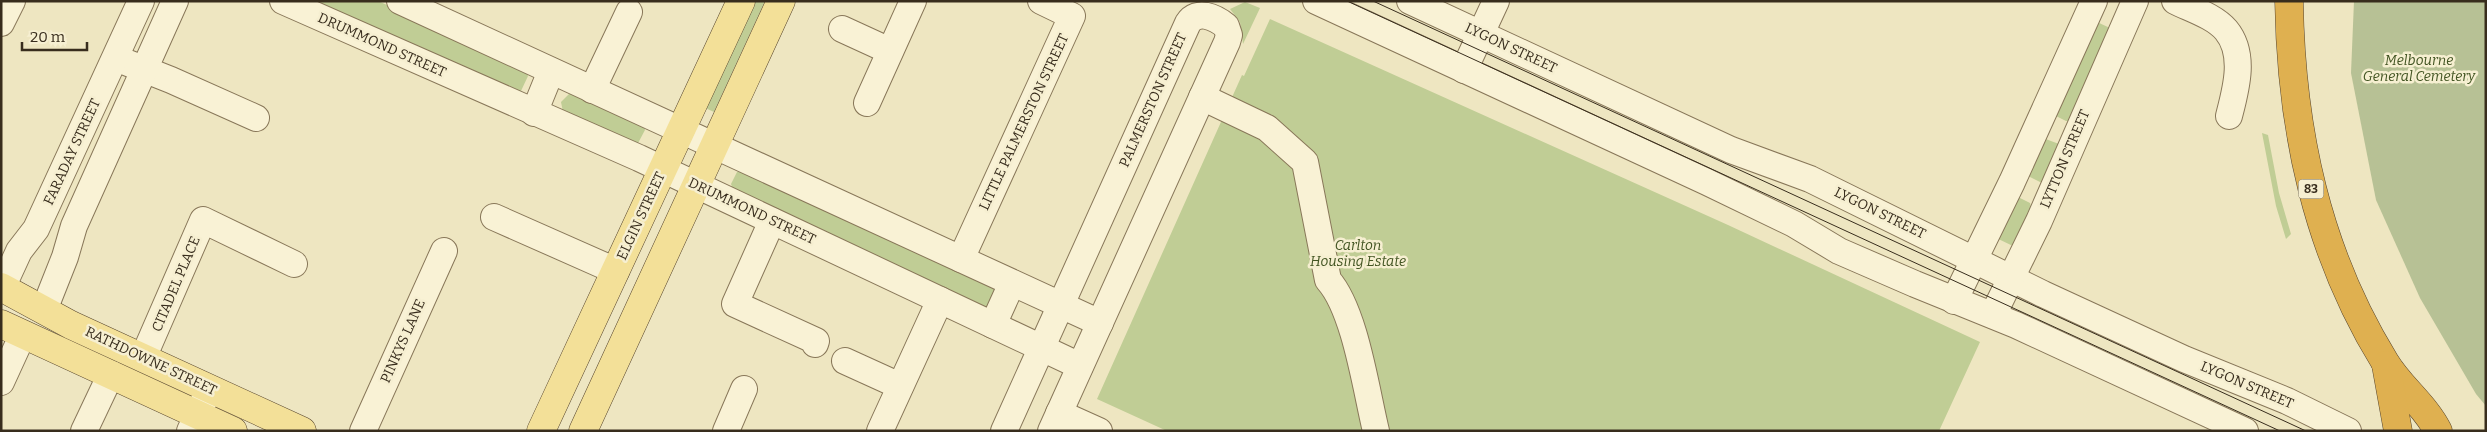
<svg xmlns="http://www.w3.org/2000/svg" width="2487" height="432" font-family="Bitter,serif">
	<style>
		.green { fill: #c0cd95 }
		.cemetery { fill: #b7c195 }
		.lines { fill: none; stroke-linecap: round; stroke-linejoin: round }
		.minor-casing { stroke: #887759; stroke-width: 28 }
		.major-casing { stroke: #56442d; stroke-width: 29 }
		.highway-casing { stroke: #56442d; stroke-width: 29 }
		.minor { stroke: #f9f2d5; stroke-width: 26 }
		.major { stroke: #f3e098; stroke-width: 28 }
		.highway { stroke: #dfb050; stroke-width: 28 }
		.tram { stroke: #382d1d; stroke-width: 1 }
		.labels { text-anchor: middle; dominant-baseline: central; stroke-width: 5; stroke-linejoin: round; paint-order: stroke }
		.shield { fill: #f6efd1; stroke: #716753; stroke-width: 1 }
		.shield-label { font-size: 12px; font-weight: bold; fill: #382d1d }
		.street-label { font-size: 14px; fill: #382d1d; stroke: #f6efd1 }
		.park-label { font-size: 14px; font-style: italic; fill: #435523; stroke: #f6efd1 }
	</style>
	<rect width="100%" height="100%" fill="#eee6c1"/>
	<!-- green -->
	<g class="green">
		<path d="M301,1H378L524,66L528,76L521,91L511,96Z"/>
		<path d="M749,1H765L714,112L701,106Z"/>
		<path d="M1245,2L1260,8L1243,44L1240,22L1230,9Z"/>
		<path d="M1270,19L1728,225L1980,342L1939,431H1167L1097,399L1242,75L1244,76Z"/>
		<path d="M2097,22L2110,28L2070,121H2066L2054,115Z"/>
		<path d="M571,92L643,124L645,130L637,145L563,112L561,102Z"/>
		<path d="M2262,133L2268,135L2279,193L2291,234L2286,239L2276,206Z"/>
		<path d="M2043,138L2059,144L2042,183L2026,175Z"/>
		<path d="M744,171L994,286L997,291L990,306L985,308L735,195L731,184L737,172Z"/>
		<path d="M2018,197L2030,203L2031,207L2013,246L1992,236Z"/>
	</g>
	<!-- cemetery -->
	<path class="cemetery" d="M2354,1H2486V406L2476,394L2420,298L2376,200L2351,73Z"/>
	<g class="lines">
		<defs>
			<g id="minor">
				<path d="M283,1L639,158L1080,366"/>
				<path d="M400,1L1100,323"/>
				<path d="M1316,1L1707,182L1794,224L1839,251L1915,284L2016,325L2245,431"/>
				<path d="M1410,1L1731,150L1810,179L2043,294L2184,359L2287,401L2348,431"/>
				<path d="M2175,1C2191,9 2214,16 2226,30C2246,54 2236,89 2229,116"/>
				<path d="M1,23L12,1"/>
				<path d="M842,29L890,51"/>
				<path d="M128,63L171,80L256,118"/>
				<path d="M1464,70L1496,1"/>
				<path d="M592,90L629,12"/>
				<path d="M1202,97L1267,128L1305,162L1328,280C1355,310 1366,390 1376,431"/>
				<path d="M867,103L913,1"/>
				<path d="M534,113L551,71"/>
				<path d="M494,217L616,271"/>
				<path d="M772,221L735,304L816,341L815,344"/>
				<path d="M961,259L1072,16L1041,1"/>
				<path d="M2,288L19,251L36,229L141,1"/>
				<path d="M1954,301L2012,182L2094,1"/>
				<path d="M44,310L65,257L74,226L175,1"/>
				<path d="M1993,315L2039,221L2135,1"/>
				<path d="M993,325L1012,283"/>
				<path d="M143,358L203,220L294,264"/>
				<path d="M845,361L900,386"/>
				<path d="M1,382L23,334"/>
				<path d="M1059,413L1099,431"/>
				<path d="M84,431L111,374"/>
				<path d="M190,431L207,394"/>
				<path d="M363,431L444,251"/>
				<path d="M726,431L744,389"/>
				<path d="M880,431L940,300"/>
				<path d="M1004,431L1188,23C1197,9 1215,17 1226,26L1229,35L1227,42L1051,431"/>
			</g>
			<g id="major">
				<path d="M1,287L71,325L302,431"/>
				<path d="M1,324L233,431"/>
				<path d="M541,431L741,1"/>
				<path d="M583,431L781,1"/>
			</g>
			<g id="highway">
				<path d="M2289,1C2291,130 2317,252 2385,362C2400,387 2425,405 2438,431"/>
				<path d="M2386,365L2398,431"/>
			</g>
		</defs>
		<!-- minor casing -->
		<use href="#minor" class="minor-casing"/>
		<!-- major casing -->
		<use href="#major" class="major-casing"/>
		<!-- highway casing -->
		<use href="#highway" class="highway-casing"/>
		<!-- minor -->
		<use href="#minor" class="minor"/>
		<!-- major -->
		<use href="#major" class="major"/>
		<!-- highway -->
		<use href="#highway" class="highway"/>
		<!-- tram -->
		<g class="tram">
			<path d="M1347,1L2280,431"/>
			<path d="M1373,1L2306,431"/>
		</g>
	</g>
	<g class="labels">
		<!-- shield labels -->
		<rect class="shield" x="2298.5" y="179.5" width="25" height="19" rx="4"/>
		<g class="shield-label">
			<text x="2311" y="189">83</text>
		</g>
		<!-- street labels -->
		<g class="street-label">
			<text transform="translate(382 45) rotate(24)">DRUMMOND STREET</text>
			<text transform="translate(1511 48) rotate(25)">LYGON STREET</text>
			<text transform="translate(1153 100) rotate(-66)">PALMERSTON STREET</text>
			<text transform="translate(1024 122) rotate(-65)">LITTLE PALMERSTON STREET</text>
			<text transform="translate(72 152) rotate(-65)">FARADAY STREET</text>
			<text transform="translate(2065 159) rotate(-67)">LYTTON STREET</text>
			<text transform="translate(752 211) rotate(25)">DRUMMOND STREET</text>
			<text transform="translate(1880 213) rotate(26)">LYGON STREET</text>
			<text transform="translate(641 216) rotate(-65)">ELGIN STREET</text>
			<text transform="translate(176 284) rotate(-67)">CITADEL PLACE</text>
			<text transform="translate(403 341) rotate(-66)">PINKYS LANE</text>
			<text transform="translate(151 361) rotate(25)">RATHDOWNE STREET</text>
			<text transform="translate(2247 385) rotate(23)">LYGON STREET</text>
		</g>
		<!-- park labels -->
		<g class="park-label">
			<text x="2419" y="60">Melbourne<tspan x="2419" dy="16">General Cemetery</tspan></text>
			<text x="1358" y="245">Carlton<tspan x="1358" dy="16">Housing Estate</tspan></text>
		</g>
	</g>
	<!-- border -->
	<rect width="2487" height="432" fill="none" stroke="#382d1d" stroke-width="5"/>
	<!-- scale -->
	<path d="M22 42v8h65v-8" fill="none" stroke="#382d1d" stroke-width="2.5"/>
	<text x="30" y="42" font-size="15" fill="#382d1d" stroke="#f6efd1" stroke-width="4" paint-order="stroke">20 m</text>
</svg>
